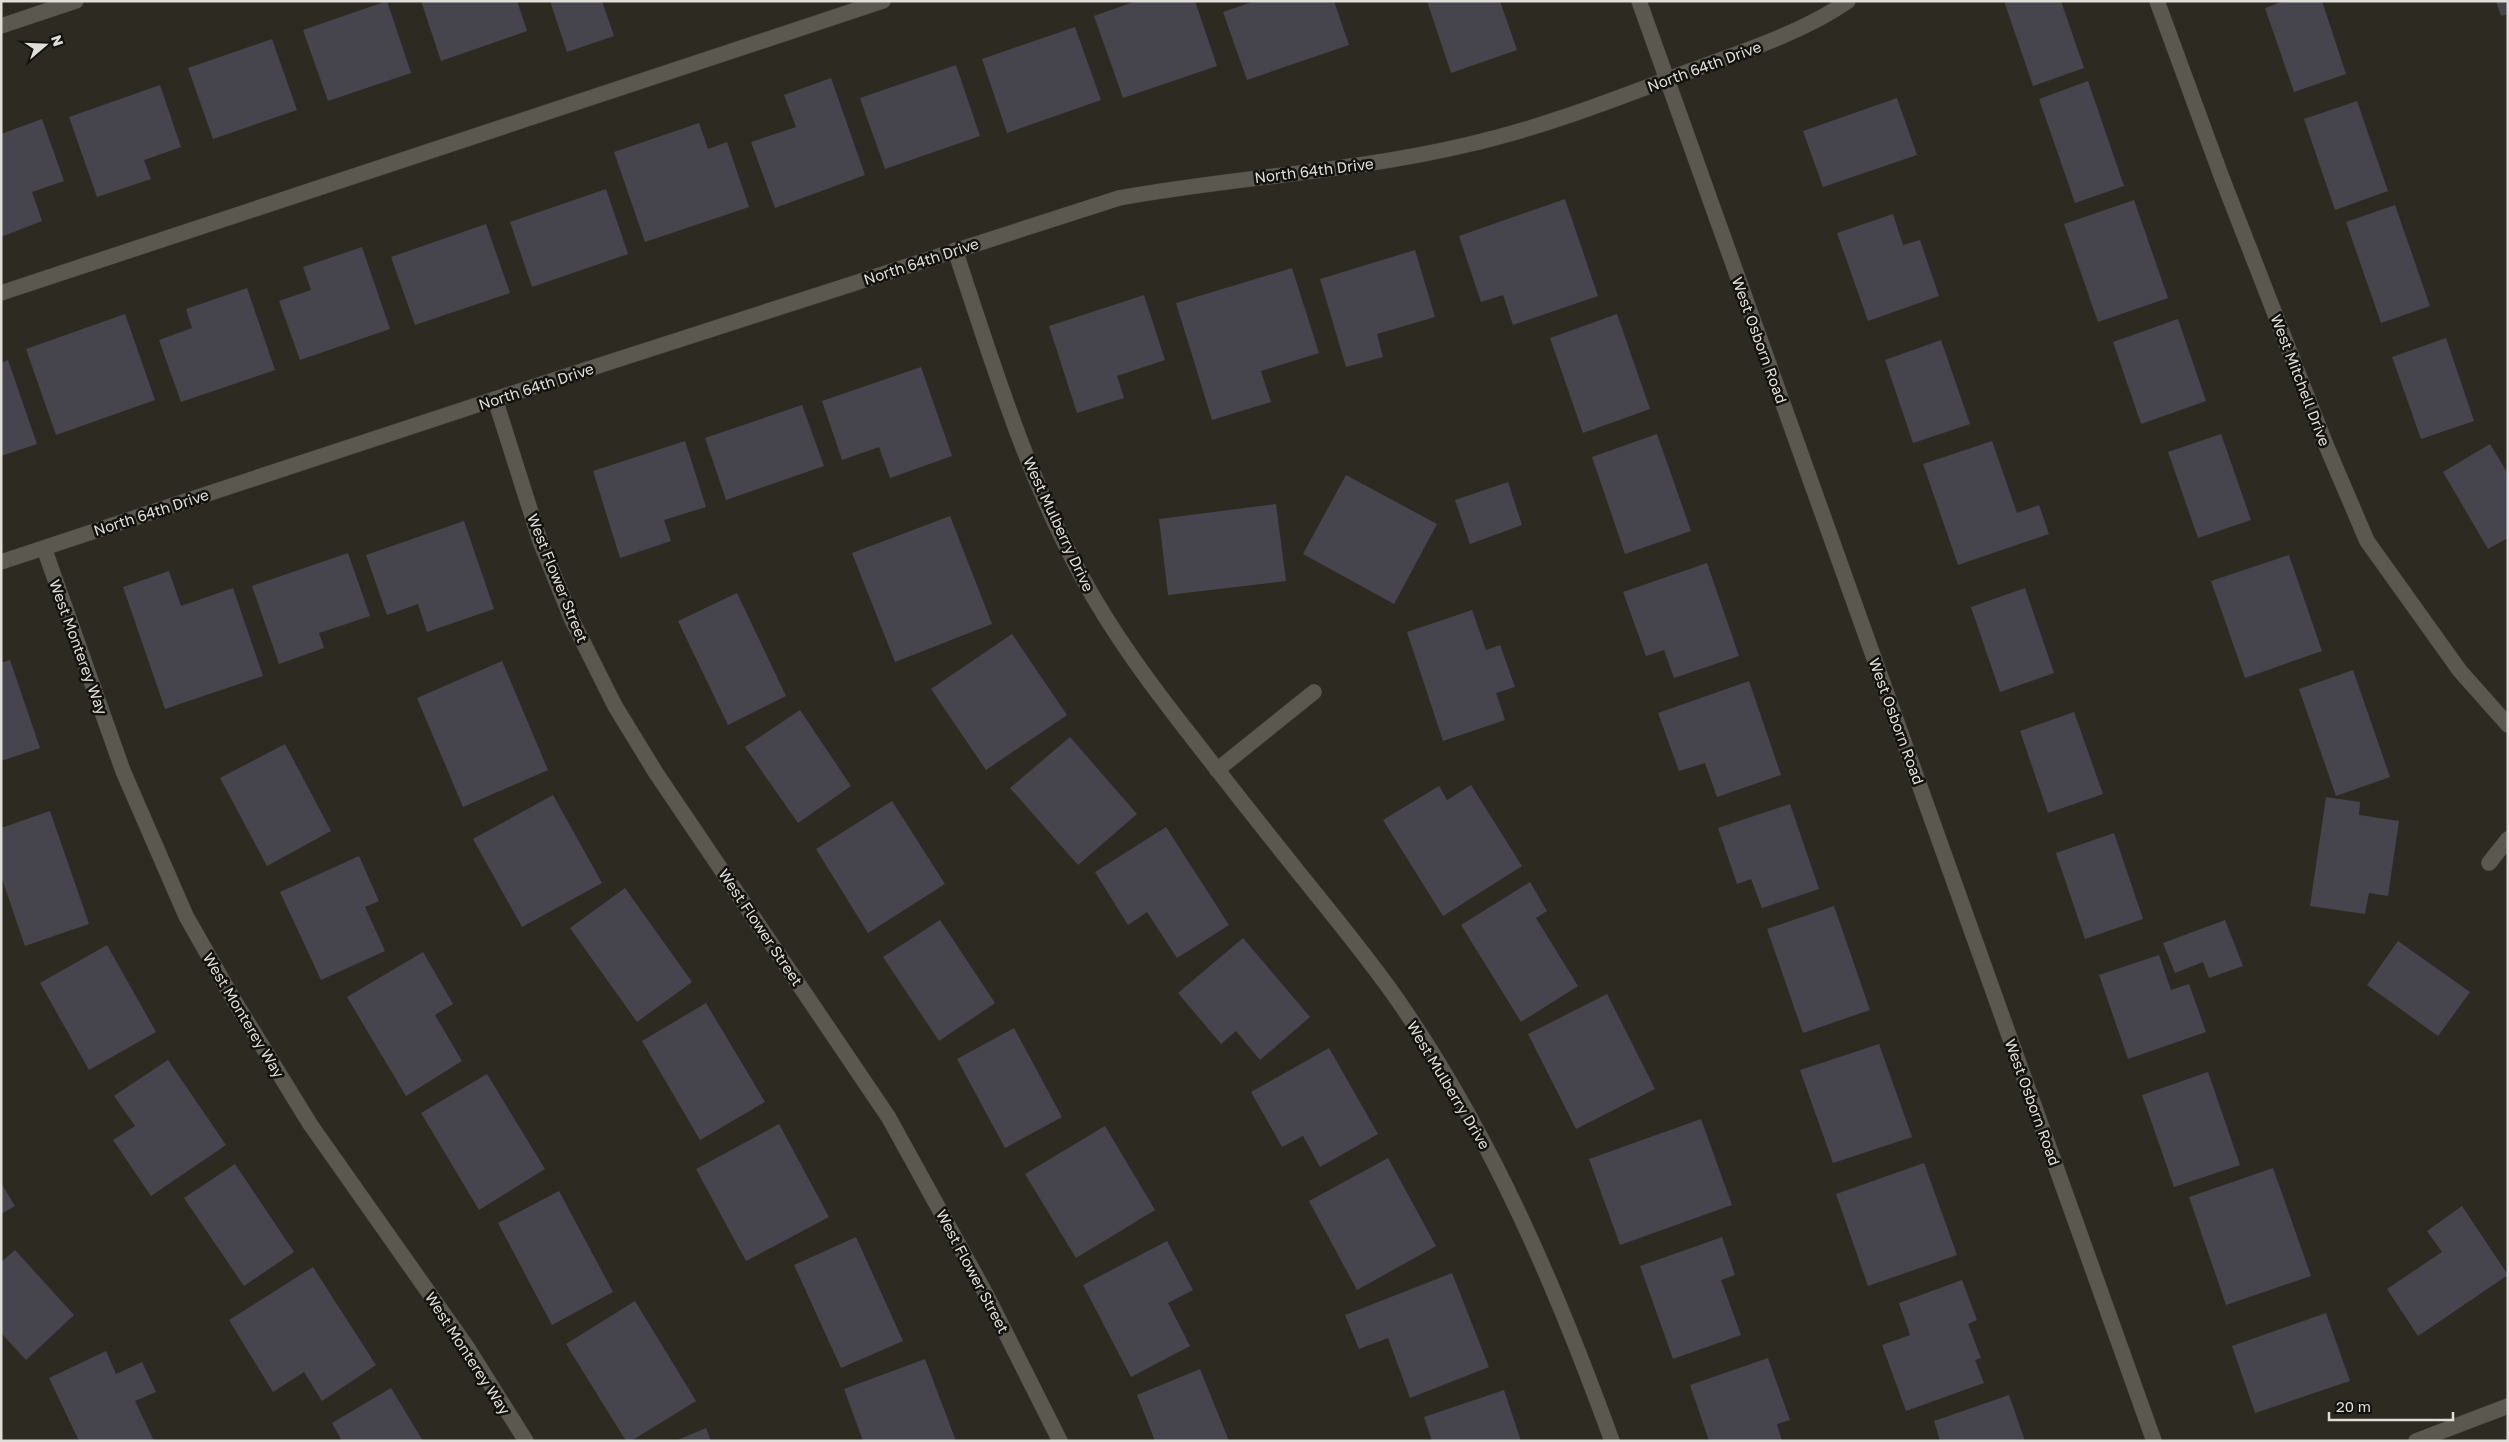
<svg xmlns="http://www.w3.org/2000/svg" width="2509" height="1442" font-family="'Golos Text',sans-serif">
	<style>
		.building { fill: #46454e }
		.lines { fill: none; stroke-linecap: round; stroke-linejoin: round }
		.minor-casing { stroke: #494741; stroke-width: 16 }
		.minor { stroke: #5b594f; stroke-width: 15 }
		.labels { text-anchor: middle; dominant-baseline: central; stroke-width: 5; stroke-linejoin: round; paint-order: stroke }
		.street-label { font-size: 15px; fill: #e0ded9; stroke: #13120f }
	</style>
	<rect width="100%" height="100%" fill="#2c2a21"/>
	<!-- building -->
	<g class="building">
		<path d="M387,1L411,73L328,101L303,30Z"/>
		<path d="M421,1H517L527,31L441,61Z"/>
		<path d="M550,1H602L614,36L567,52Z"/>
		<path d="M1136,1H1195L1217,66L1123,98L1094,16Z"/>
		<path d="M1255,1H1334L1349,45L1247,80L1223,12Z"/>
		<path d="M1427,1H1500L1517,50L1451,73Z"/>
		<path d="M2004,1H2061L2084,68L2033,86Z"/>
		<path d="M2284,1H2322L2346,74L2294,92L2265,8Z"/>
		<path d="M2496,1H2508V14L2501,16Z"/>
		<path d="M1075,27L1101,100L1007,133L982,59Z"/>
		<path d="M272,39L297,110L213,139L188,68Z"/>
		<path d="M956,65L980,136L885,169L860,98Z"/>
		<path d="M831,78L865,175L775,208L751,142L796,127L784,95Z"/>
		<path d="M2088,81L2124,186L2075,203L2039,99Z"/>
		<path d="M160,85L181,147L144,160L151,179L97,197L69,117Z"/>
		<path d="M1897,98L1917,155L1823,187L1803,131Z"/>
		<path d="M2357,101L2388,191L2335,210L2304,119Z"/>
		<path d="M42,119L64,181L32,192L42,221L1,237V134Z"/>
		<path d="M699,123L708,149L727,142L749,207L645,242L614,152Z"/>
		<path d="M606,189L628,254L532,287L510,222Z"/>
		<path d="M1565,199L1598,296L1513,325L1503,295L1481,302L1459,236Z"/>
		<path d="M2134,200L2168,298L2098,322L2064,224Z"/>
		<path d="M2395,205L2430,306L2381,323L2346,222Z"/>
		<path d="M1893,214L1903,245L1920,240L1939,296L1868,321L1837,233Z"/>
		<path d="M486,224L510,293L415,325L391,257Z"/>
		<path d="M362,247L390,329L300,360L279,301L311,290L303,267Z"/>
		<path d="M1415,250L1435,317L1377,334L1383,357L1346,367L1320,279Z"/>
		<path d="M1292,268L1319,353L1261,371L1271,402L1212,420L1176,303Z"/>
		<path d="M247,288L275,370L181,402L159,340L192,328L186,309Z"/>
		<path d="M1144,295L1165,360L1117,376L1124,398L1077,413L1049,326Z"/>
		<path d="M125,314L155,400L56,435L26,349Z"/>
		<path d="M1617,314L1650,409L1583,433L1550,338Z"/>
		<path d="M2178,319L2206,401L2141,424L2113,342Z"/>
		<path d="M2446,338L2474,421L2421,439L2392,357Z"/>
		<path d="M1941,340L1970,424L1913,443L1885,360Z"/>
		<path d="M8,360L37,444L1,456V363Z"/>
		<path d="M921,367L952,456L890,478L879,447L842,460L822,401Z"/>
		<path d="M802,405L824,466L726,500L705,438Z"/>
		<path d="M1657,434L1691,531L1625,554L1592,457Z"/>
		<path d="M2221,434L2251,520L2198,538L2168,452Z"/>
		<path d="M685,441L706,507L664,520L671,541L620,558L593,471Z"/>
		<path d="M1992,441L2017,513L2039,505L2049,534L1958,565L1923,464Z"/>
		<path d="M2490,444L2508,474V538L2488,549L2443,472Z"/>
		<path d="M1346,475L1437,524L1394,604L1303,554Z"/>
		<path d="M1508,482L1522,525L1470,544L1455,500Z"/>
		<path d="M1276,504L1286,581L1168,595L1159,519Z"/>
		<path d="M950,516L992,624L895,662L852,553Z"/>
		<path d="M464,521L494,609L427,632L418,604L387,615L366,555Z"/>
		<path d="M348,553L370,616L319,633L324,648L279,664L252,586Z"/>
		<path d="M2289,555L2322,651L2245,678L2211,581Z"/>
		<path d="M1707,563L1739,656L1674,678L1664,650L1646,656L1623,592Z"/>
		<path d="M169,571L181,606L233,588L263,676L165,709L123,587Z"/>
		<path d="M2025,588L2054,673L2000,692L1971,607Z"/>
		<path d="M737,593L786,696L728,725L678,621Z"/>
		<path d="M1472,610L1486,650L1500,645L1515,687L1496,693L1505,720L1443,741L1407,632Z"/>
		<path d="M1012,634L1067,715L986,770L931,689Z"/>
		<path d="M10,660L40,748L1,761V663Z"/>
		<path d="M502,661L548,770L463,807L417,698Z"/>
		<path d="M2353,670L2390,777L2336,796L2299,689Z"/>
		<path d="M1749,681L1781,775L1717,797L1705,763L1679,771L1658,713Z"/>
		<path d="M800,710L851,786L798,823L745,747Z"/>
		<path d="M2074,712L2103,794L2048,813L2020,731Z"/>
		<path d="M1070,737L1137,814L1078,865L1010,788Z"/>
		<path d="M285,744L331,831L267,866L220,778Z"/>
		<path d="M1471,785L1522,866L1443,916L1383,820L1439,786L1447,800Z"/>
		<path d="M553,795L602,883L522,927L473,839Z"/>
		<path d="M2326,797L2360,802L2359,815L2399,821L2388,896L2369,893L2365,914L2310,906Z"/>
		<path d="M892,801L945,884L868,933L816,849Z"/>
		<path d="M1790,804L1819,889L1762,908L1751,879L1737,884L1718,828Z"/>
		<path d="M50,811L89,924L25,946L1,876V828Z"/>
		<path d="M1166,827L1229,925L1177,958L1147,912L1128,925L1095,872Z"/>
		<path d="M2114,833L2143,919L2085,939L2056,853Z"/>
		<path d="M359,856L379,901L365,907L385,951L321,980L280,892Z"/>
		<path d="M1530,882L1547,911L1536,918L1578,986L1521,1022L1461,925Z"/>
		<path d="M625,888L692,982L637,1022L570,928Z"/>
		<path d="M1834,906L1870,1010L1803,1033L1767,929Z"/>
		<path d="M940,920L995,1003L939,1041L883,957Z"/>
		<path d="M2225,920L2243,966L2209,978L2203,962L2175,973L2163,943Z"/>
		<path d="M1243,938L1310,1017L1260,1060L1236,1031L1221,1044L1178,993Z"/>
		<path d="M2398,941L2470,992L2438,1036L2367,985Z"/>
		<path d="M107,945L156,1032L89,1070L40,983Z"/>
		<path d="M423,952L453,1004L435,1015L462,1061L406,1096L347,997Z"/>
		<path d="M2159,955L2171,990L2189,984L2206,1032L2128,1059L2099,975Z"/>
		<path d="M1607,994L1655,1089L1576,1129L1528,1034Z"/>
		<path d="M706,1003L765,1102L700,1140L642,1041Z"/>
		<path d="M1014,1028L1062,1117L1005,1148L957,1059Z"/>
		<path d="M1879,1044L1912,1137L1833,1163L1800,1070Z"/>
		<path d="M1329,1048L1378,1134L1320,1167L1303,1136L1282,1147L1251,1092Z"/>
		<path d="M168,1060L226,1145L151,1196L113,1140L135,1126L114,1096Z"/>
		<path d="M2208,1072L2240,1165L2174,1187L2142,1095Z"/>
		<path d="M487,1074L545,1169L479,1210L421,1113Z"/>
		<path d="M1701,1119L1732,1205L1620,1245L1589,1159Z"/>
		<path d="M779,1124L829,1217L746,1261L696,1169Z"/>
		<path d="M1105,1126L1155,1210L1076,1258L1025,1174Z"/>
		<path d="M1388,1158L1436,1246L1357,1290L1309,1201Z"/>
		<path d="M1924,1163L1957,1255L1868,1286L1836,1194Z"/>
		<path d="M235,1164L294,1252L244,1286L184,1198Z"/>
		<path d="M2273,1168L2311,1276L2226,1305L2189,1197Z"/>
		<path d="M1,1183L15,1206L1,1214Z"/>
		<path d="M559,1191L613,1292L552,1325L498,1223Z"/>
		<path d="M2462,1206L2508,1275L2418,1336L2387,1289L2442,1252L2427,1231Z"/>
		<path d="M856,1237L903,1341L841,1368L794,1265Z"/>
		<path d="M1722,1237L1735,1275L1721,1280L1741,1335L1673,1359L1640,1266Z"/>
		<path d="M1167,1241L1193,1290L1168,1303L1190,1346L1131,1377L1083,1285Z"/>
		<path d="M15,1250L74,1315L26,1360L1,1333V1262Z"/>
		<path d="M313,1267L376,1365L322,1401L304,1372L273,1392L229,1320Z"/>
		<path d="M1452,1273L1489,1367L1410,1398L1388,1338L1359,1349L1345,1315Z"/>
		<path d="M1962,1280L1977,1320L1968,1324L1981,1358L1975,1360L1984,1383L1906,1411L1882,1345L1910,1335L1899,1303Z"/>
		<path d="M635,1301L696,1401L631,1441H626L566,1344Z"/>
		<path d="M2326,1313L2350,1381L2255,1413L2232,1346Z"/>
		<path d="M106,1351L116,1374L142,1362L156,1392L135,1401L154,1441H79L49,1378Z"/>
		<path d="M1768,1358L1790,1420L1777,1424L1782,1441H1709L1690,1385Z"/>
		<path d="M925,1359L956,1441H863L844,1389Z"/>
		<path d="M1200,1369L1229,1441H1155L1137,1395Z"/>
		<path d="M391,1388L423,1441H342L332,1423Z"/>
		<path d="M1504,1390L1521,1441H1432L1424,1417Z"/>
		<path d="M2009,1395L2025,1441H1940L1934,1421Z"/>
		<path d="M706,1428L711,1441H675Z"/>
	</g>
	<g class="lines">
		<defs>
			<g id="minor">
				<path d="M1639,1L2154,1441"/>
				<path d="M2157,1L2222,178L2326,445L2367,541L2460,671L2508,725"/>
				<path d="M1,26L76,1"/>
				<path d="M955,250C992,361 1026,474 1082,577C1113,634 1151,685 1191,736C1236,794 1282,852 1328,909C1352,939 1377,970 1399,1002C1492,1137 1556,1287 1612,1441"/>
				<path d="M1,293L883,1"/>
				<path d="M495,399L540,541L572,620L615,706L656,773L889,1118L987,1296L1060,1441"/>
				<path d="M44,548L123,771L186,916L232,997L310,1124L467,1347L526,1441"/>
				<path d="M1,562L495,399L1119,198C1234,177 1352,172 1466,145C1542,128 1615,99 1687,72C1739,53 1802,33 1848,1"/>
				<path d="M1217,770L1314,692"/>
				<path d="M2489,863L2508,839"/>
				<path d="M2416,1441L2508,1406"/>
			</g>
		</defs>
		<!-- minor casing -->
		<use href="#minor" class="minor-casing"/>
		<!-- minor -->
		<use href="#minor" class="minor"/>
	</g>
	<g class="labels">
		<!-- street labels -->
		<g class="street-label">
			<text transform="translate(1704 66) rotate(-20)">North 64th Drive</text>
			<text transform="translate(1314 170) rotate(-7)">North 64th Drive</text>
			<text transform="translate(921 261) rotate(-18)">North 64th Drive</text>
			<text transform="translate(1760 340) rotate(70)">West Osborn Road</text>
			<text transform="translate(2301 380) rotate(69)">West Mitchell Drive</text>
			<text transform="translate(536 386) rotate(-18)">North 64th Drive</text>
			<text transform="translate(151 512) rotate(-18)">North 64th Drive</text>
			<text transform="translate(1059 524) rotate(65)">West Mulberry Drive</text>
			<text transform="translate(558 578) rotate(68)">West Flower Street</text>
			<text transform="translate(79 647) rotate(70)">West Monterey Way</text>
			<text transform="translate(1897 721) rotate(70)">West Osborn Road</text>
			<text transform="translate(761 927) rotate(56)">West Flower Street</text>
			<text transform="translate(244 1015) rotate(59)">West Monterey Way</text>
			<text transform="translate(1449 1085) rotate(59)">West Mulberry Drive</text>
			<text transform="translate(2033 1102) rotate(70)">West Osborn Road</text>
			<text transform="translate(973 1271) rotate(62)">West Flower Street</text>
			<text transform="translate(468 1353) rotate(57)">West Monterey Way</text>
		</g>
	</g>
	<!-- border -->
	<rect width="2509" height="1442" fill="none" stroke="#e0ded9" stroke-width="5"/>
	<!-- north arrow -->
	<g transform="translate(45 45) rotate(71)" stroke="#13120f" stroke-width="4" paint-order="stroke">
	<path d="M0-4L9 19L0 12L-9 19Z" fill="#e0ded9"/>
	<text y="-8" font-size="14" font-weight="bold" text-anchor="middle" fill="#e0ded9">N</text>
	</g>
	<!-- scale -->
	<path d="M2329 1412v8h124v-8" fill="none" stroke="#e0ded9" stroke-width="2.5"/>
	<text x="2336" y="1412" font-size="15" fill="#e0ded9" stroke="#13120f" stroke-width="4" paint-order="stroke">20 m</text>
</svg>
